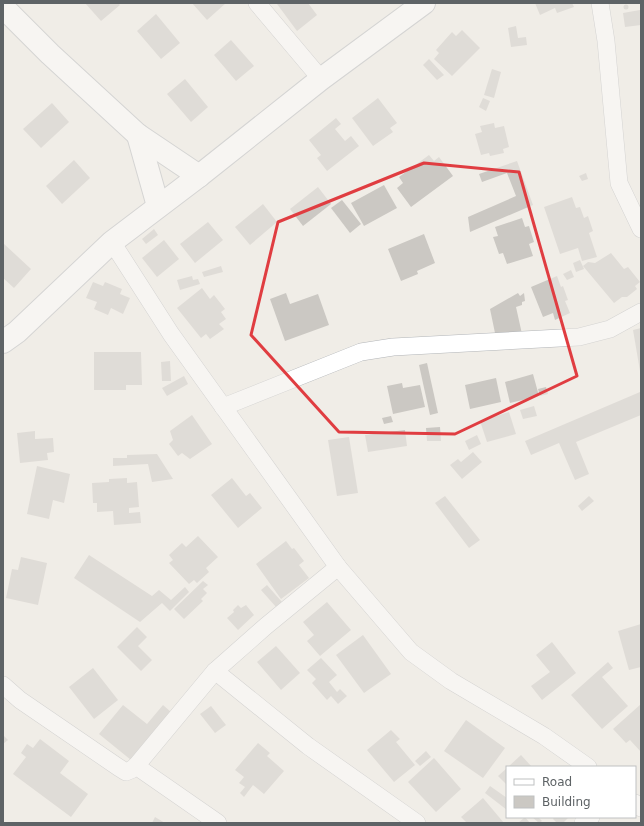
<svg xmlns="http://www.w3.org/2000/svg" width="644" height="826" font-family="'DejaVu Sans',sans-serif">
	<style>
		.building { fill: #cbc8c3 }
		.lines { fill: none; stroke-linecap: round; stroke-linejoin: round }
		.street-casing { stroke: #b2b5b8; stroke-width: 18 }
		.secondary-casing { stroke: #b3b7bb; stroke-width: 24 }
		.street { stroke: #fff; stroke-width: 17 }
		.secondary { stroke: #fff; stroke-width: 22 }
		.marked { fill: none; stroke: #e03d41; stroke-width: 3; stroke-linejoin: round }
	</style>
	<rect width="100%" height="100%" fill="#f0ede7"/>
	<!-- building -->
	<g class="building">
		<path d="M85,3H118L120,5L101,21Z"/>
		<path d="M192,3H226L207,20Z"/>
		<path d="M278,3H308L317,15L297,31L277,4Z"/>
		<path d="M535,3H572L574,7L557,13L555,8L540,15Z"/>
		<circle cx="626" cy="7" r="2.5"/>
		<path d="M640,10L641,25L625,27L623,13Z"/>
		<path d="M156,14L180,43L161,59L137,31Z"/>
		<path d="M516,26L518,38L526,37L527,45L511,47L508,28Z"/>
		<path d="M462,30L480,48L452,76L434,59L439,53L436,50L452,32L456,36Z"/>
		<path d="M231,40L254,66L236,81L214,55Z"/>
		<path d="M429,59L444,75L437,80L423,65Z"/>
		<path d="M492,69L501,72L494,98L484,95Z"/>
		<path d="M185,79L208,107L191,122L167,94Z"/>
		<path d="M378,98L397,123L390,128L393,132L373,146L352,118Z"/>
		<path d="M483,98L490,101L486,111L479,107Z"/>
		<path d="M52,103L69,122L41,148L23,129Z"/>
		<path d="M336,118L341,124L335,129L345,141L351,136L359,146L327,171L317,158L321,155L309,140Z"/>
		<path d="M494,123L495,128L504,126L509,147L503,149L504,153L490,156L489,153L481,155L475,134L482,132L480,126Z"/>
		<path d="M429,155L434,161L439,157L453,176L411,207L397,188L403,183L399,177Z"/>
		<path d="M74,160L90,178L62,204L46,186Z"/>
		<path d="M517,161L533,205L470,232L468,217L516,196L507,173L482,182L479,174Z"/>
		<path d="M586,173L588,179L582,181L579,176Z"/>
		<path d="M384,185L397,208L364,226L351,203Z"/>
		<path d="M318,187L331,204L303,226L290,209Z"/>
		<path d="M572,197L576,208L580,207L584,218L588,216L593,231L589,233L597,257L582,261L578,248L560,254L544,207Z"/>
		<path d="M342,200L361,224L350,233L331,208Z"/>
		<path d="M263,204L277,222L250,245L235,227Z"/>
		<path d="M522,218L525,227L529,226L534,242L529,244L533,256L507,264L503,253L499,254L493,237L498,236L495,227Z"/>
		<path d="M208,222L223,240L195,263L180,244Z"/>
		<path d="M154,229L158,235L146,244L142,239Z"/>
		<path d="M424,234L435,263L417,271L418,274L401,281L388,249Z"/>
		<path d="M164,240L179,259L157,277L142,258Z"/>
		<path d="M3,243L31,269L14,288L3,278Z"/>
		<path d="M611,253L624,269L628,267L640,282L635,286L637,289L627,297H622L614,303L583,266L588,262L595,263Z"/>
		<path d="M580,260L584,269L576,272L573,263Z"/>
		<path d="M221,266L223,272L204,277L202,272Z"/>
		<path d="M571,270L574,277L567,280L563,274Z"/>
		<path d="M192,276L193,280L198,279L200,284L180,290L177,280Z"/>
		<path d="M557,276L561,287L563,286L568,300L565,301L570,313L555,320L553,313L543,317L531,287Z"/>
		<path d="M93,282L103,286L105,282L122,289L120,294L130,298L123,314L111,308L108,315L94,309L97,302L86,298Z"/>
		<path d="M202,288L210,299L214,295L225,309L221,312L226,319L219,324L224,329L210,339L206,334L201,338L177,308Z"/>
		<path d="M286,293L290,304L318,294L329,325L285,341L270,299Z"/>
		<path d="M518,293L520,296L524,293L525,301L522,302V305L516,307L522,334L495,333L490,309Z"/>
		<path d="M641,328V371H640L633,330Z"/>
		<path d="M94,352H141L142,385H126V390H94Z"/>
		<path d="M170,361L171,381H162L161,362Z"/>
		<path d="M427,363L438,413L430,415L419,365Z"/>
		<path d="M533,374L539,396L510,403L505,382Z"/>
		<path d="M184,376L188,384L167,396L162,388Z"/>
		<path d="M496,378L501,402L470,409L465,385Z"/>
		<path d="M402,383L403,388L420,385L425,407L393,414L387,386Z"/>
		<path d="M546,387L548,394L540,396L538,389Z"/>
		<path d="M640,392L641,415L576,442L589,474L575,480L559,443L531,455L525,441Z"/>
		<path d="M534,406L537,416L523,419L520,410Z"/>
		<path d="M509,412L516,434L487,442L480,421Z"/>
		<path d="M192,415L212,444L190,459L182,453L178,456L169,444L173,440L170,431Z"/>
		<path d="M391,416L393,422L384,424L382,418Z"/>
		<path d="M440,427L441,441H427L426,428Z"/>
		<path d="M405,430L407,446L368,452L365,435Z"/>
		<path d="M35,431V439L53,438L54,452L47,453L48,460L20,463L17,433Z"/>
		<path d="M477,435L481,444L469,450L465,441Z"/>
		<path d="M349,437L358,493L337,496L328,440Z"/>
		<path d="M473,452L482,462L462,479L450,465L458,459L461,462Z"/>
		<path d="M157,454L173,479L152,482L148,464L113,466V458H127V455Z"/>
		<path d="M37,466L70,474L64,503L53,500L49,519L27,514Z"/>
		<path d="M127,478V483L137,482L139,507L129,508V513L140,512L141,523L114,525L113,511L97,512V503H93L92,483L109,482V479Z"/>
		<path d="M232,478L246,496L250,493L262,508L238,528L211,495Z"/>
		<path d="M445,496L480,540L469,548L435,503Z"/>
		<path d="M589,496L594,501L582,511L578,506Z"/>
		<path d="M198,536L218,557L206,568L209,572L197,583L194,580L189,584L169,563L173,560L169,555L182,543L186,547Z"/>
		<path d="M286,541L292,549L294,548L304,561L299,565L309,578L281,599L256,564Z"/>
		<path d="M89,555L152,596L159,590L171,600L185,587L189,592L170,611L162,603L140,622L74,578Z"/>
		<path d="M21,557L47,563L38,605L6,598L12,569L18,570Z"/>
		<path d="M203,581L208,585L203,589L207,593L201,599L203,601L184,619L174,609Z"/>
		<path d="M267,585L282,602L276,607L261,590Z"/>
		<path d="M327,602L351,630L320,656L307,641L314,635L303,622Z"/>
		<path d="M238,605L241,608L246,605L254,615L238,630L227,618L234,612L233,610Z"/>
		<path d="M641,624V667L629,670L618,631Z"/>
		<path d="M137,627L147,637L138,646L152,660L141,671L117,647Z"/>
		<path d="M363,635L391,674L364,693L336,655Z"/>
		<path d="M552,642L576,673L542,700L531,686L550,672L536,655Z"/>
		<path d="M276,646L300,673L281,690L257,662Z"/>
		<path d="M321,658L337,675L329,682L337,692L340,689L347,696L338,704L331,696L327,700L312,683L316,679L307,670Z"/>
		<path d="M608,662L613,668L602,677L628,706L602,729L571,695Z"/>
		<path d="M93,668L118,700L94,719L69,687Z"/>
		<path d="M641,704V752L630,740L626,743L613,729Z"/>
		<path d="M123,705L147,724L163,705L171,712L131,760L99,734Z"/>
		<path d="M211,706L226,725L215,733L200,714Z"/>
		<path d="M466,720L505,748L483,778L444,751Z"/>
		<path d="M391,730L400,739L396,742L415,765L394,782L367,750Z"/>
		<path d="M3,735L8,740L3,744Z"/>
		<path d="M40,739L69,761L60,773L88,794L71,817L13,774L26,757L21,753L27,744L33,748Z"/>
		<path d="M258,743L270,753L267,756L284,771L264,794L253,785L244,797L240,793L245,787L239,783L244,777L235,770Z"/>
		<path d="M426,751L431,757L420,766L415,761Z"/>
		<path d="M521,755L532,767H508Z"/>
		<path d="M434,758L461,789L436,812L408,782Z"/>
		<path d="M507,768V785L498,776Z"/>
		<path d="M490,786L507,798V810L485,793Z"/>
		<path d="M483,798L504,823H467L461,817Z"/>
		<path d="M155,817L165,823H152Z"/>
		<path d="M525,817L530,823H518Z"/>
		<path d="M532,817H538L542,821L539,823Z"/>
		<path d="M554,817H569L563,823H557L553,819Z"/>
	</g>
	<g class="lines">
		<defs>
			<g id="street">
				<path d="M257,3L321,79"/>
				<path d="M600,3L606,41L619,183L641,229"/>
				<path d="M112,242L171,334L338,567L411,652L451,681L544,736L588,767"/>
				<path d="M223,407L361,352L393,347L579,337L610,329L641,312"/>
				<path d="M215,671L308,746L417,823"/>
				<path d="M3,685L20,700L118,767L126,772L131,770L136,766L218,823"/>
				<path d="M136,766L215,671L266,626L338,567"/>
				<path d="M635,803L641,808"/>
				<path d="M583,823L591,817"/>
			</g>
			<g id="secondary">
				<path d="M3,7L50,54L138,135L199,176"/>
				<path d="M138,135L158,206"/>
				<path d="M3,342L17,332L112,242L199,176L321,79L424,3"/>
			</g>
		</defs>
		<!-- street casing -->
		<use href="#street" class="street-casing"/>
		<!-- secondary casing -->
		<use href="#secondary" class="secondary-casing"/>
		<!-- street -->
		<use href="#street" class="street"/>
		<!-- secondary -->
		<use href="#secondary" class="secondary"/>
	</g>
	<!-- marked area -->
	<path d="M0 0H644V826H0ZM424,163L519,172L577,376L455,434L339,432L251,335L278,222Z" fill="#f0ede7" fill-opacity=".55" fill-rule="evenodd"/>
	<path class="marked" d="M424,163L519,172L577,376L455,434L339,432L251,335L278,222Z"/>
	<!-- border -->
	<rect width="644" height="826" fill="none" stroke="#5e6366" stroke-width="8"/>
	<!-- legend -->
	<rect x="506" y="766" width="130" height="52" fill="#ffffff" stroke="#bfc1c2"/>
	<rect x="514" y="779" width="20" height="6" fill="#ffffff" stroke="#bfc1c2"/>
	<text x="542" y="786" font-size="12" fill="#5e6366">Road</text>
	<rect x="514" y="796" width="20" height="12" fill="#cbc8c3" stroke="#bfc1c2"/>
	<text x="542" y="806" font-size="12" fill="#5e6366">Building</text>
</svg>
